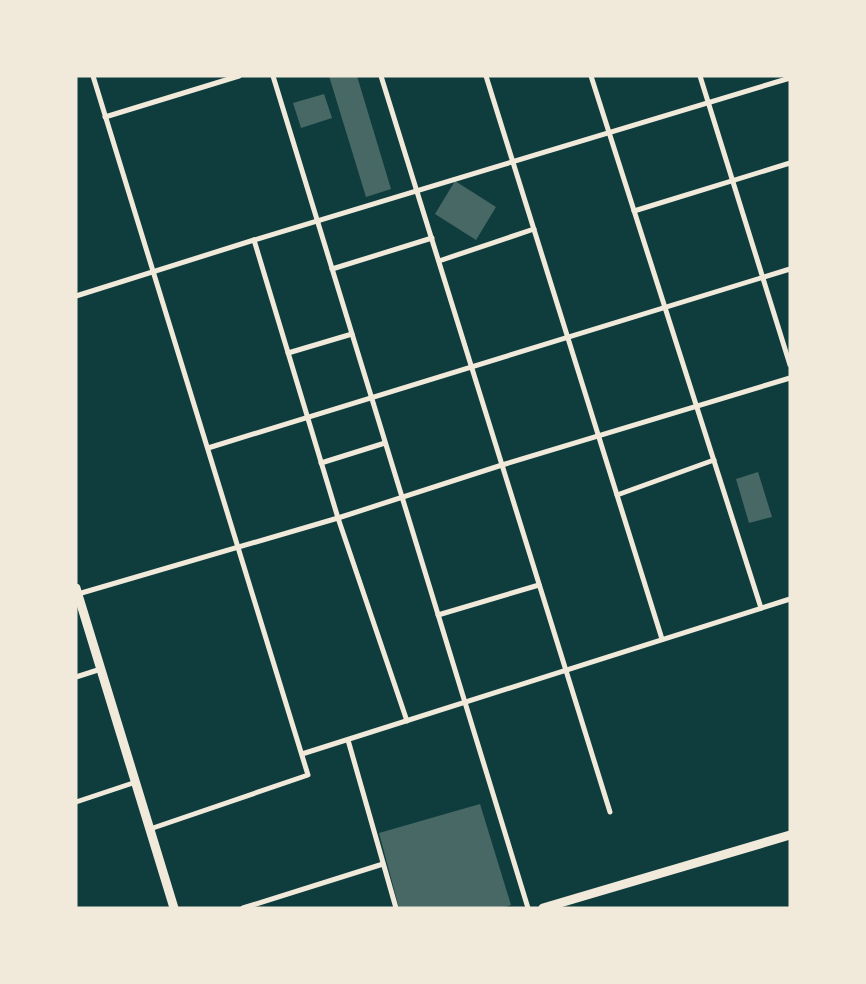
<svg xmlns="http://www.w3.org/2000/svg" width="866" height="984" font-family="Signika,sans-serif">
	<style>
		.building { fill: #486865 }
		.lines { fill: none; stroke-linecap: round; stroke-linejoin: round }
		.minor { stroke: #f1e9da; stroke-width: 5 }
		.tertiary { stroke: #f1e9da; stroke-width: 9 }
	</style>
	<rect width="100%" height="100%" fill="#0f3d3e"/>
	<!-- building -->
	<g class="building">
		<path d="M329,76H357L391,189L366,197Z"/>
		<path d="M324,94L332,118L301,128L293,103Z"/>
		<path d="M455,181L496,207L476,240L435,214Z"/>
		<path d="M758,472L772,517L749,523L736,479Z"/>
		<path d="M480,804L511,905L502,908H399L379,833Z"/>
	</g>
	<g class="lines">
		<!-- minor -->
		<g class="minor">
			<path d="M93,76L308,775L150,829"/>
			<path d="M273,76L528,908"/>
			<path d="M381,76L610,812"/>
			<path d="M486,76L662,639"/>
			<path d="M591,76L761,608"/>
			<path d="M700,76L790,365"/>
			<path d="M105,117L239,76"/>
			<path d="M634,211L790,163"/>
			<path d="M254,240L338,518L407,721"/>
			<path d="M439,261L534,229"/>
			<path d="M332,269L432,238"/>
			<path d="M76,296L254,240L790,78"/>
			<path d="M288,353L352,334"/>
			<path d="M208,448L790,269"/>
			<path d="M321,463L385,443"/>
			<path d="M617,495L714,460"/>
			<path d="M78,594L338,518L502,465L790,378"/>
			<path d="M438,615L539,585"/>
			<path d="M76,677L101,669"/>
			<path d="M348,740L396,908"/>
			<path d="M302,754L790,599"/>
			<path d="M76,802L136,782"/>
			<path d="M243,908L383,864"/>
		</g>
		<!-- tertiary -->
		<g class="tertiary">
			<path d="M76,588L174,908"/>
			<path d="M543,908L790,835"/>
		</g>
	</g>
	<!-- border -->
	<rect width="866" height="984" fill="none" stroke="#f1e9da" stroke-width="155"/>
</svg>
